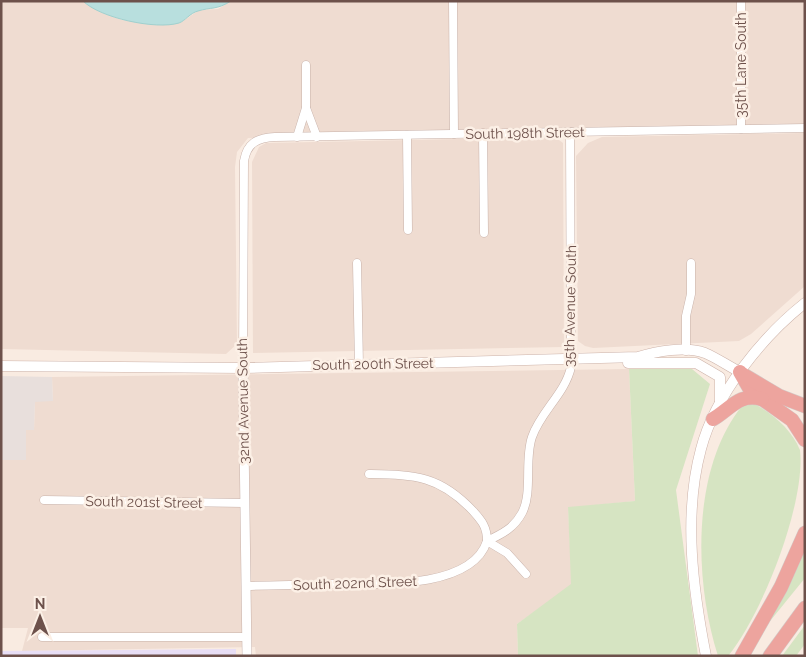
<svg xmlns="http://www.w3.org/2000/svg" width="806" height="657" font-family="Raleway,sans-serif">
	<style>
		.residential { fill: #efdcd1 }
		.industrial { fill: #e8dfdc }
		.education { fill: #e8def5 }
		.green { fill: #d6e4c2 }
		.water { fill: #b8dfde; stroke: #a0d0ce }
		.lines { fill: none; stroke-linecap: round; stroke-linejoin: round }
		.minor-casing { stroke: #c8b2aa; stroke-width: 9 }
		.tertiary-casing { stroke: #c8b2aa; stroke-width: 10 }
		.secondary-casing { stroke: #cdb3aa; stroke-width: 11 }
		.motorway-casing { stroke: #d3cbc9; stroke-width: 15 }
		.minor { stroke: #fff; stroke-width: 8 }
		.tertiary { stroke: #fff; stroke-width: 9 }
		.secondary { stroke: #fff; stroke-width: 10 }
		.motorway { stroke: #eda49e; stroke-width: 14 }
		.labels { text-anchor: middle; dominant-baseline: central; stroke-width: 5; stroke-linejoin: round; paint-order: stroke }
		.street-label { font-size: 14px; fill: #6d514b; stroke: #fcf0e6 }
	</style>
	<rect width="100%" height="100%" fill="#f9ebe1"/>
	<!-- residential -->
	<g class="residential">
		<path d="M1,1H83L98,11L122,20L169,24L180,23L199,10L218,9L231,1H805V129L248,138L237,152L235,167L237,344L226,354L1,349Z"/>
		<path d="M805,133V286L751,334L739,341L593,348L585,346L578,341L576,156L588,143L602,137Z"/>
		<path d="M555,137L563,143L564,347L253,353L252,162L259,147L266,143Z"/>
		<path d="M629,369L635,501L568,508L572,585L517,624L518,656H256L255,647L22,651L28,628H1V460H26V430L34,429L35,401H53L52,377Z"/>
	</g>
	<!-- industrial -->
	<path class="industrial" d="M1,376L52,377L53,401L35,402L34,430H26V460H1Z"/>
	<!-- education -->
	<path class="education" d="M236,649V656H1V651Z"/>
	<!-- green -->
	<g class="green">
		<path d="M629,369H692L710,384L676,490L698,656H518L517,624L571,584L568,507L635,501Z"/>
		<path d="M755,404C774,415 791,429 800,450C806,503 762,615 728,656H718C694,581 691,469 742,406Z"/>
		<path d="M805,547V578L758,636Z"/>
		<path d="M805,625V644L796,656H782Z"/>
	</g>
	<!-- water -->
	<path class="water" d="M83,1H231C217,10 211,7 198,11C190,13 185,21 179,23C156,30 100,18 83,1Z"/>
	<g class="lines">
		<defs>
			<g id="minor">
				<path d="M453,1L454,134"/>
				<path d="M741,1V129"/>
				<path d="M306,108L317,137"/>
				<path d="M483,133L484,233"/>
				<path d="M407,135L408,230"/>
				<path d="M297,137L306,108V65"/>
				<path d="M357,263L359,365"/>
				<path d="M686,351V316L691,294V263"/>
				<path d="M243,368L244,161C247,143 257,138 275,137L805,128"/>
				<path d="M369,474C415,475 439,475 473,511C482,521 487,527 487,541C502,534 514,528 522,513C533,492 524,460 532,437C541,411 565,394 571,367L570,132"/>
				<path d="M44,500L244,503"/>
				<path d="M246,586C275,585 304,585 334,584C374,584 472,590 487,541L507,553L526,574"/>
				<path d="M42,637H246"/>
			</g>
			<path id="tertiary" d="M243,368L247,656"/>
			<g id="secondary">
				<path d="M628,363H696L720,377V401"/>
				<path d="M1,366L243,368L638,357C657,351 685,346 705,353C717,358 728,366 740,372"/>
				<path d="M706,656C693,590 683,515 701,449C715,395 762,337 805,303"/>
			</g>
			<g id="motorway">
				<path d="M740,372L751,391L792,420L805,440"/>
				<path d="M742,374L779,396L805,406"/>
				<path d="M713,419C730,409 740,392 762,399"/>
				<path d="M742,656L781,587L805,533"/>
				<path d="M770,656L805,608"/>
			</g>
		</defs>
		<!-- minor casing -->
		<use href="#minor" class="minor-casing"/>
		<!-- tertiary casing -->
		<use href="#tertiary" class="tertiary-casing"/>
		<!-- secondary casing -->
		<use href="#secondary" class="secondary-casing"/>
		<!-- motorway casing -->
		<use href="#motorway" class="motorway-casing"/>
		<!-- minor -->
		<use href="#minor" class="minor"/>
		<!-- tertiary -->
		<use href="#tertiary" class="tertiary"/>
		<!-- secondary -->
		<use href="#secondary" class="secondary"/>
		<!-- motorway -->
		<use href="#motorway" class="motorway"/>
	</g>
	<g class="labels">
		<!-- street labels -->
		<g class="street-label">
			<text transform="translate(741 65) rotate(-90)">35th Lane South</text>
			<text transform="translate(525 133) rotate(-1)">South 198th Street</text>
			<text transform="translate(570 306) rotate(-89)">35th Avenue South</text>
			<text transform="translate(373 364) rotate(-1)">South 200th Street</text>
			<text transform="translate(243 401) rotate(-91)">32nd Avenue South</text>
			<text transform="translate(144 502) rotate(1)">South 201st Street</text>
			<text transform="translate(355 583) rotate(-2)">South 202nd Street</text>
		</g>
	</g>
	<!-- border -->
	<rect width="806" height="657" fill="none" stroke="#6d514b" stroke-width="5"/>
	<!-- north arrow -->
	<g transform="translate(40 617)" stroke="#fcf0e6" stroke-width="4" paint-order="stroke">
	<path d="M0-4L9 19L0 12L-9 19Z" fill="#6d514b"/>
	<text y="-8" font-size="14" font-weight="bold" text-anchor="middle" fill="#6d514b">N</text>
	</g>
</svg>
